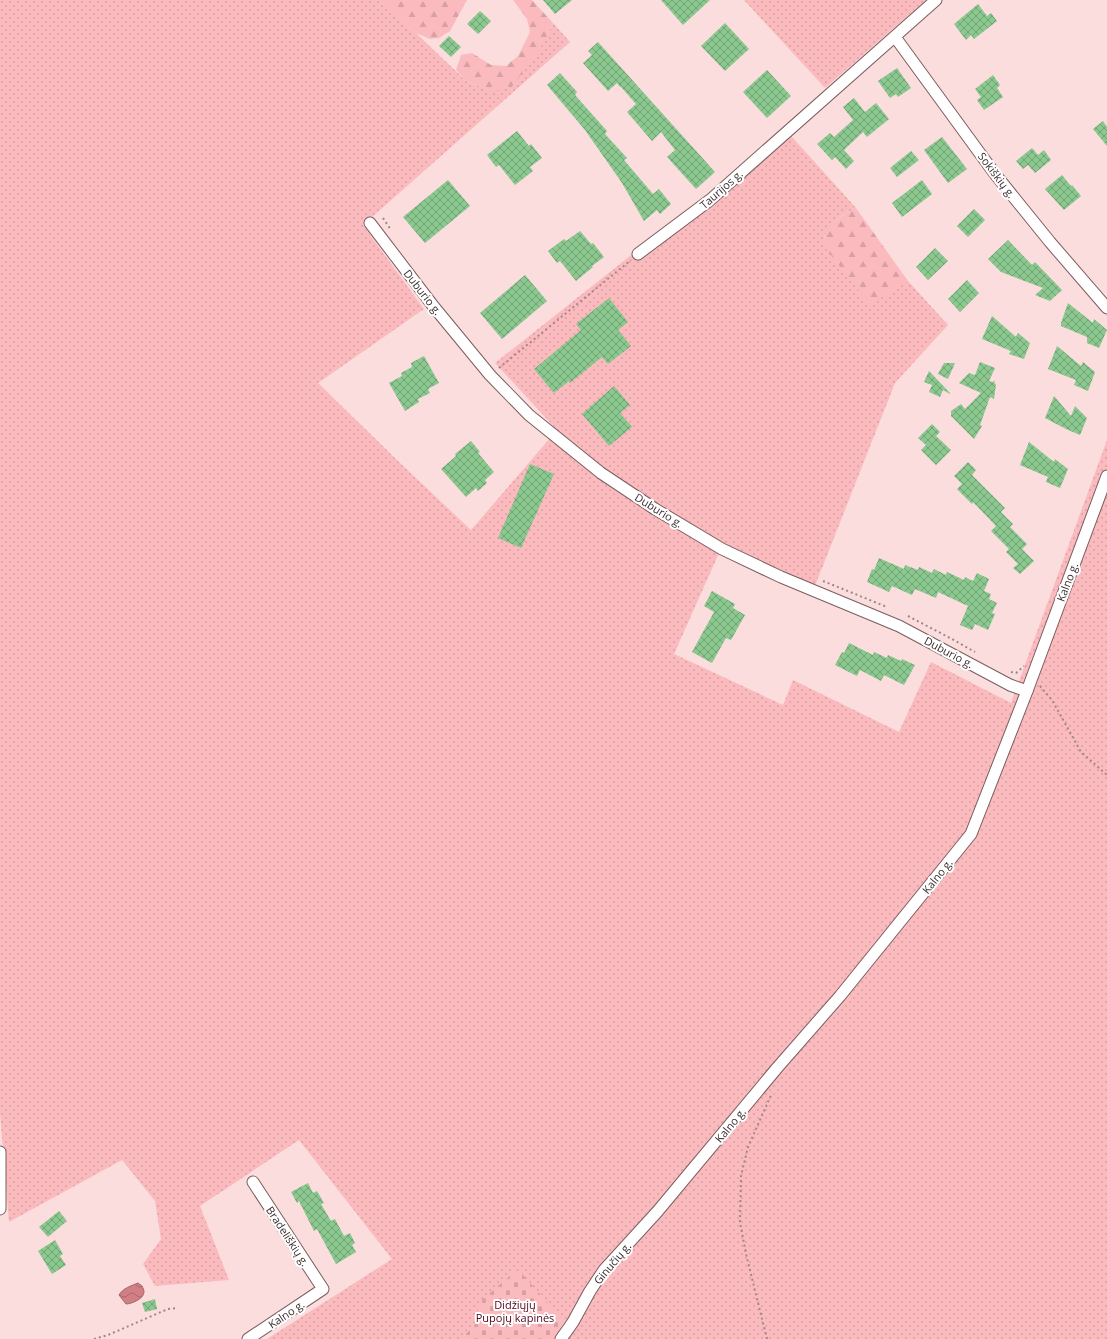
<svg xmlns="http://www.w3.org/2000/svg" width="1107" height="1339" font-family="'Open Sans',sans-serif">
	<style>
		.grass { fill: url(#grass-dots) }
		.forest { fill: url(#forest-firs) }
		.cemetery { fill: url(#cemetery-stones) }
		.water { fill: url(#water-waves); stroke: #a5676b }
		.building { fill: url(#building-cross-hatch) }
		.lines { fill: none; stroke-linecap: round; stroke-linejoin: round }
		.minor-casing { stroke: #7c5d5e; stroke-width: 13 }
		.path { stroke: #9e8788; stroke-width: 2; stroke-dasharray: 2 3; stroke-linecap: butt }
		.minor { stroke: #fff; stroke-width: 11 }
		.labels { text-anchor: middle; dominant-baseline: central; stroke-width: 4; stroke-linejoin: round; paint-order: stroke }
		.street-label { font-size: 11px; fill: #3d2e2f; stroke: #fff }
		.park-label { font-size: 11px; fill: #510517; stroke: #fff }
	</style>
	<defs>
		<pattern id="grass-dots" width="8" height="8" patternUnits="userSpaceOnUse"><rect width="8" height="8" fill="#fbbabe"/><path d="M2 2h.1M6 6h.1" fill="none" stroke="#d8a0a4" stroke-width="1.8" stroke-linecap="round"/></pattern>
		<pattern id="forest-firs" width="22" height="20" patternUnits="userSpaceOnUse"><rect width="22" height="20" fill="#fbbabe"/><path d="M5 1l3.5 6h-7zM16 11l3.5 6h-7z" fill="#d8a0a4"/></pattern>
		<pattern id="cemetery-stones" width="16" height="16" patternUnits="userSpaceOnUse"><rect width="16" height="16" fill="#fbbabe"/><path d="M2 7V4a2 2 0 0 1 4 0v3zM10 15v-3a2 2 0 0 1 4 0v3z" fill="#d8a0a4"/></pattern>
		<pattern id="water-waves" width="16" height="10" patternUnits="userSpaceOnUse"><rect width="16" height="10" fill="#d17f85"/><path d="M0 5q4-4 8 0t8 0" fill="none" stroke="#ab686d"/></pattern>
		<pattern id="building-cross-hatch" width="8" height="8" patternUnits="userSpaceOnUse"><rect width="8" height="8" fill="#8ac88f"/><path d="M0 0l8 8M0 8l8-8" fill="none" stroke="#72a375"/></pattern>
	</defs>
	<rect width="100%" height="100%" fill="#fbddde"/>
	<!-- grass -->
	<g class="grass">
		<path d="M0,0H377L416,33L466,81L492,91L547,35L553,23L570,42L363,225L424,309L318,383L399,462L471,530L557,430L495,363L731,176L784,128L856,208C839,216 834,221 824,237L870,304L908,281L948,325L895,383L811,596L719,553L674,654L783,705L793,680L899,732L931,662L1011,703L1107,440V1339H554L564,1322L478,1321L461,1339H267L392,1259L299,1140L200,1206L229,1280L155,1286L143,1264L161,1239L155,1201L122,1160L9,1222L0,1113Z"/>
		<path d="M744,0H926L825,88Z"/>
	</g>
	<!-- forest -->
	<g class="forest">
		<path d="M377,0H467L450,31L439,38L430,39L416,33Z"/>
		<path d="M513,0H532L553,23L541,47L511,88L492,91L466,81L456,70L461,55L472,53L491,65L506,66L518,56L530,32L527,19Z"/>
		<path d="M856,208L908,281L870,305L823,245C825,226 840,216 856,208Z"/>
	</g>
	<!-- cemetery -->
	<path class="cemetery" d="M518,1269L564,1322L554,1339H461L478,1321V1303Z"/>
	<!-- water -->
	<path class="water" d="M138,1283L142,1286C143,1288 144,1290 144,1292C144,1299 131,1304 126,1304L119,1295C123,1288 131,1286 138,1283Z"/>
	<!-- building -->
	<g class="building">
		<path d="M543,0H572L555,14Z"/>
		<path d="M661,0H710L683,25Z"/>
		<path d="M978,4L987,16L991,13L997,21L974,39L971,35L966,40L954,24Z"/>
		<path d="M480,11L491,21L478,34L467,24Z"/>
		<path d="M725,23L749,49L725,71L701,46Z"/>
		<path d="M449,36L461,47L451,57L439,46Z"/>
		<path d="M598,42L715,172L696,189L667,157L675,150L661,132L652,141L627,112L636,104L621,87H620L617,83L608,91L583,63L592,55L588,51Z"/>
		<path d="M897,68L911,88L898,97L896,94L890,98L878,81Z"/>
		<path d="M767,70L791,96L767,118L743,92Z"/>
		<path d="M560,73L577,92L575,95L607,131L605,134L627,158L624,160L653,194L659,189L671,204L660,214L657,210L644,221L622,183L585,130L547,85Z"/>
		<path d="M993,75L1000,85L997,88L1003,97L984,110L977,100L981,97L975,89Z"/>
		<path d="M854,98L865,112L876,103L889,119L867,137L863,132L844,150L854,161L846,169L835,157L832,160L817,144L830,133L834,137L853,120L843,107Z"/>
		<path d="M1103,121L1107,127V146L1093,129Z"/>
		<path d="M517,131L529,146L531,144L542,158L530,167L533,171L515,185L499,165L496,167L487,155Z"/>
		<path d="M942,137L967,169L948,183L924,150Z"/>
		<path d="M1032,148L1038,155L1044,150L1051,160L1035,173L1028,165L1023,169L1016,161Z"/>
		<path d="M911,151L919,160L897,177L890,168Z"/>
		<path d="M1062,175L1071,186L1072,185L1081,196L1064,210L1045,189Z"/>
		<path d="M448,180L470,206L425,243L403,217Z"/>
		<path d="M922,180L932,194L902,217L892,203Z"/>
		<path d="M974,209L985,220L968,237L957,226Z"/>
		<path d="M580,231L591,244L593,243L604,257L592,266L593,267L576,281L560,261L557,263L548,251L564,239L566,241Z"/>
		<path d="M1008,240L1032,265L1035,262L1062,290L1050,301L1035,295L1043,288L1001,272L988,259Z"/>
		<path d="M935,248L948,261L928,280L916,267Z"/>
		<path d="M525,275L547,301L502,339L480,313Z"/>
		<path d="M967,280L979,293L960,312L948,299Z"/>
		<path d="M609,298L628,322L618,330L631,346L608,364L602,357L570,383L569,381L554,393L534,369L581,330L576,324Z"/>
		<path d="M1068,303L1093,323L1094,319L1107,330L1099,348L1087,343V337L1061,326V323Z"/>
		<path d="M992,316L1016,337L1018,333L1030,343L1024,359L1009,354L1011,351L982,339Z"/>
		<path d="M1057,346L1081,366L1083,362L1095,372L1088,391L1074,385L1076,380L1048,369Z"/>
		<path d="M424,356L439,383L428,389L430,393L418,399L419,402L405,411L389,383L402,376L401,373L412,367L411,363Z"/>
		<path d="M980,362L995,368L989,381L993,382L995,380L994,383L996,384L994,399L990,397L980,425L982,426L974,439L951,416V411L961,404L965,409L981,393L959,383L969,373L975,375Z"/>
		<path d="M944,363H955L948,379L938,374Z"/>
		<path d="M929,371L950,393V394L943,390L940,397L929,392L932,385L924,382Z"/>
		<path d="M614,386L630,405L620,413L632,427L609,446L582,414Z"/>
		<path d="M1054,396L1071,416L1075,406L1087,418L1080,435L1066,429L1045,418Z"/>
		<path d="M932,424L940,432L936,436L951,450L936,465L921,450L926,445L918,438Z"/>
		<path d="M471,441L480,452L478,453L494,472L485,480L487,483L478,491L476,488L466,497L441,469L456,456L455,454Z"/>
		<path d="M1029,442L1054,462L1055,459L1068,469L1060,488L1046,482L1048,477L1020,465Z"/>
		<path d="M968,462L976,470L972,475L1005,508L1001,512L1013,524L1010,527L1027,544L1022,549L1034,561L1020,574L1013,568L1018,564L1006,552L1009,549L991,531L996,526L973,502L972,504L957,489L962,484L954,476Z"/>
		<path d="M530,464L554,474L521,548L498,538Z"/>
		<path d="M879,558L904,569L905,565L918,570L919,567L932,573L934,569L946,575L947,572L964,580L965,577L973,581L977,573L989,579L984,591L991,594L989,599L997,603L992,613L995,614L988,630L975,624L972,630L960,625L968,606L938,592L936,598L915,589L912,595L892,586L889,592L867,582L872,569L874,570Z"/>
		<path d="M712,591L735,604L733,608L745,615L731,640L726,638L712,663L692,652L714,612L704,606Z"/>
		<path d="M849,643L873,655L874,652L887,658L888,655L901,661L902,659L915,665L904,685L884,675L881,681L860,670L857,676L835,665L842,652L844,653Z"/>
		<path d="M308,1183L313,1193L317,1191L324,1203L321,1204L331,1221L335,1219L344,1236L350,1233L355,1243L352,1245L356,1252L336,1264L317,1229L314,1231L299,1201L297,1203L291,1192Z"/>
		<path d="M59,1211L67,1221L48,1237L39,1227Z"/>
		<path d="M55,1240L63,1254L60,1256L66,1265L52,1274L38,1251Z"/>
		<path d="M155,1299L157,1309L145,1312L142,1303Z"/>
	</g>
	<g class="lines">
		<defs>
			<g id="minor">
				<path d="M895,37L995,174L1050,242L1107,308"/>
				<path d="M370,223L434,307L490,375L529,415L601,473L655,509L722,549L781,577L899,626L1010,685L1027,691"/>
				<path d="M638,254L710,200L936,0"/>
				<path d="M0,1152V1209"/>
				<path d="M248,1339L323,1289L253,1182"/>
				<path d="M561,1339L573,1322L590,1291L604,1270L657,1212L777,1068L840,996L971,834L1027,691L1107,476"/>
			</g>
		</defs>
		<!-- minor casing -->
		<use href="#minor" class="minor-casing"/>
		<!-- path -->
		<g class="path">
			<path d="M383,218L391,230"/>
			<path d="M499,368L631,260"/>
			<path d="M823,581L887,607"/>
			<path d="M908,616L952,639L975,652"/>
			<path d="M1011,672L1016,673L1024,666"/>
			<path d="M1040,686L1052,700L1081,752L1107,775"/>
			<path d="M94,1339L108,1335L168,1309L177,1308"/>
			<path d="M767,1339L746,1254L740,1222L741,1176L748,1147L772,1093"/>
		</g>
		<!-- minor -->
		<use href="#minor" class="minor"/>
	</g>
	<g class="labels">
		<!-- street labels -->
		<g class="street-label">
			<text transform="translate(997 175) rotate(53)">Sokiškių g.</text>
			<text transform="translate(721 189) rotate(-41)">Taurijos g.</text>
			<text transform="translate(423 292) rotate(52)">Duburio g.</text>
			<text transform="translate(659 510) rotate(32)">Duburio g.</text>
			<text transform="translate(1067 582) rotate(-69)">Kalno g.</text>
			<text transform="translate(949 652) rotate(28)">Duburio g.</text>
			<text transform="translate(937 876) rotate(-51)">Kalno g.</text>
			<text transform="translate(730 1125) rotate(-50)">Kalno g.</text>
			<text transform="translate(288 1236) rotate(57)">Bradeliškių g.</text>
			<text transform="translate(612 1263) rotate(-50)">Ginučių g.</text>
			<text transform="translate(286 1314) rotate(-34)">Kalno g.</text>
		</g>
		<!-- park labels -->
		<g class="park-label">
			<text x="515" y="1304">Didžiųjų<tspan x="515" dy="13">Pupojų kapinės</tspan></text>
		</g>
	</g>
</svg>
